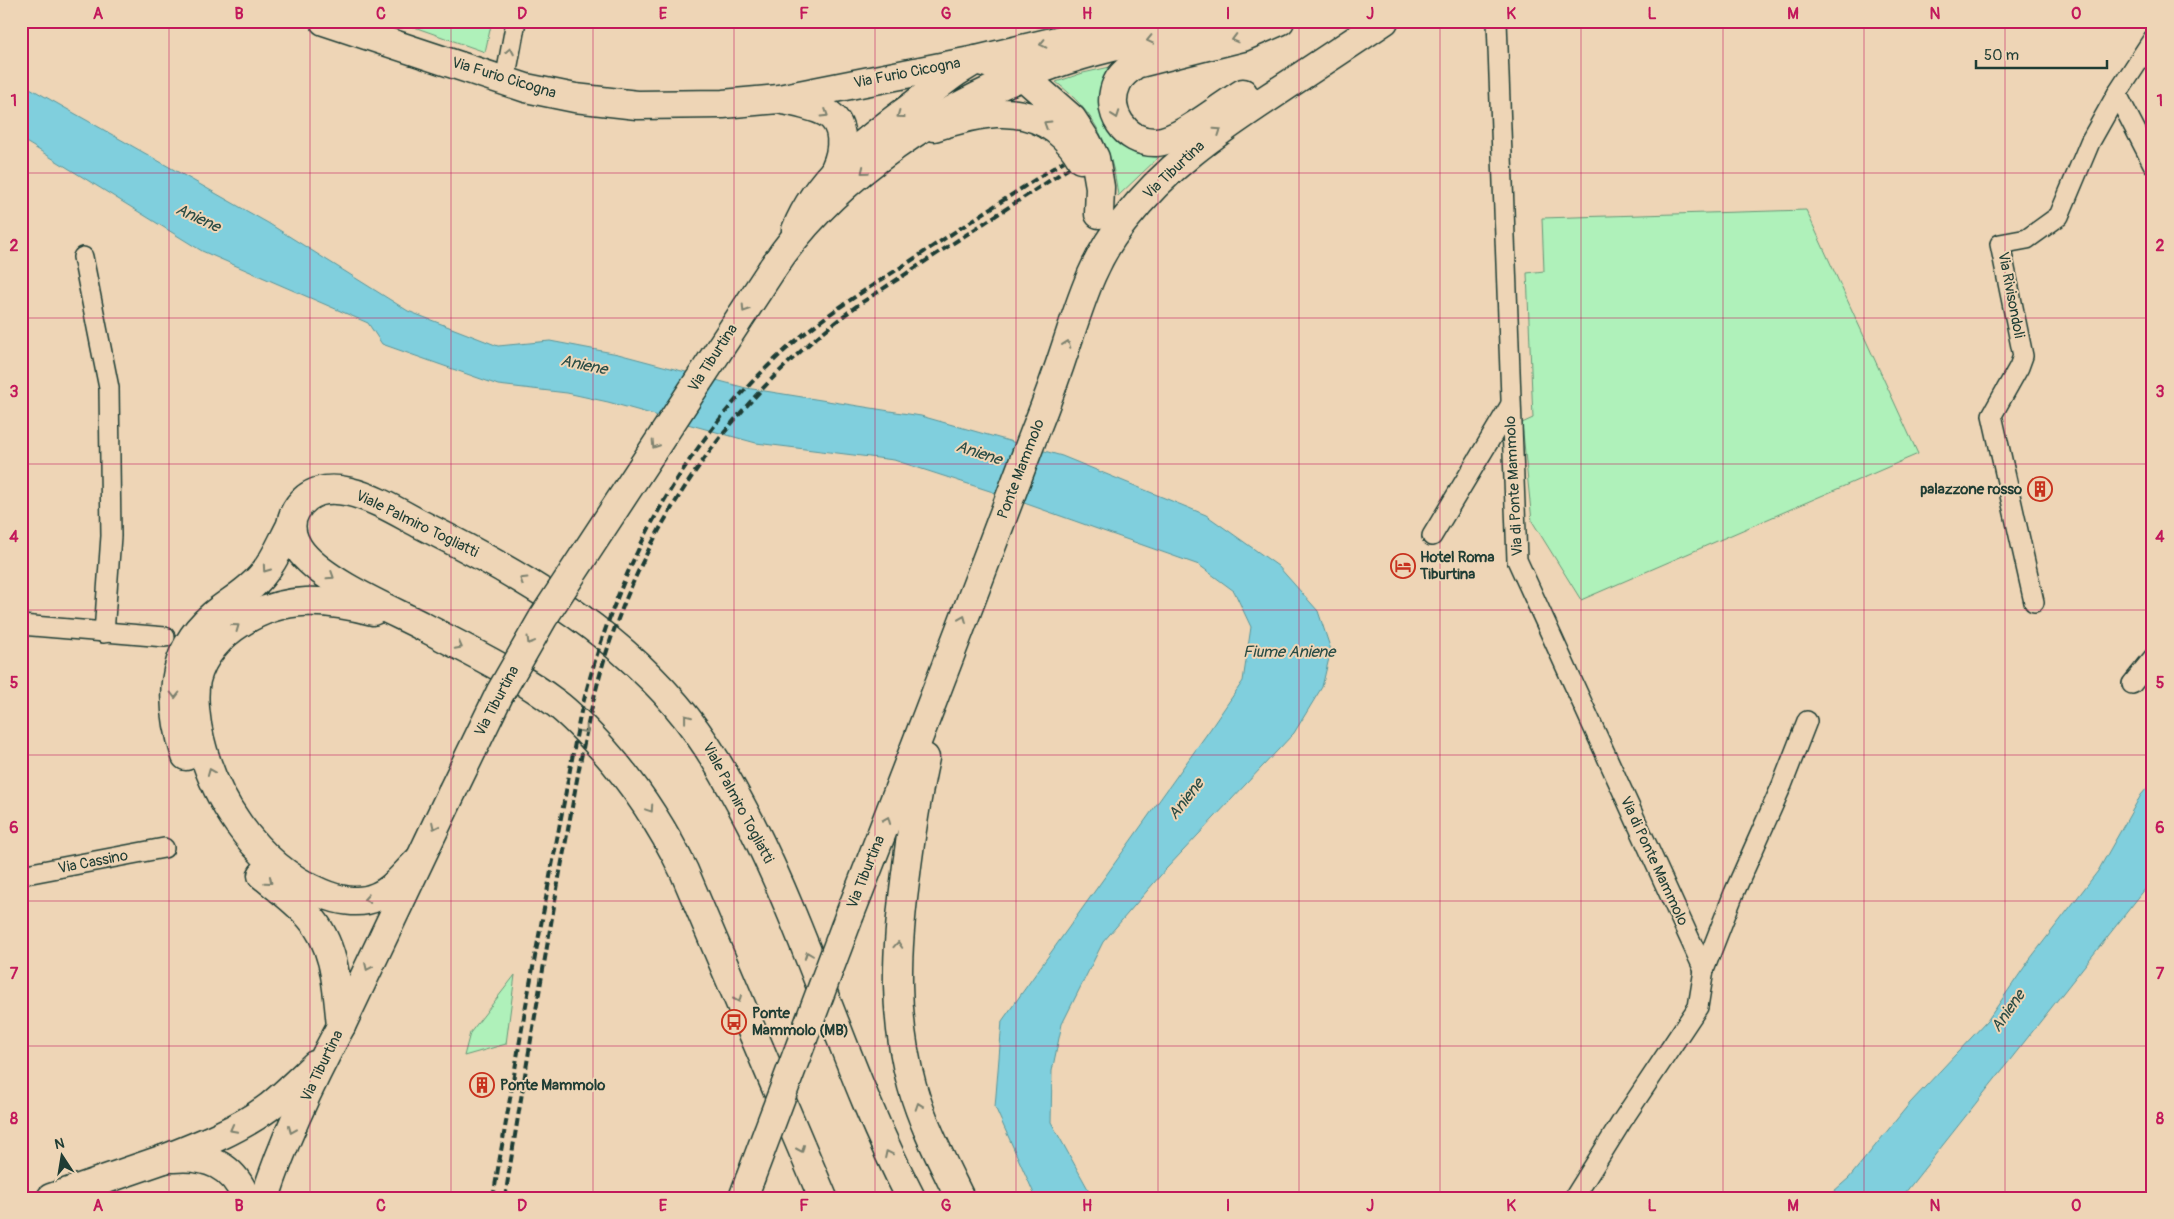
<svg xmlns="http://www.w3.org/2000/svg" width="2174" height="1219" font-family="Pangolin,sans-serif">
	<style>
		.green { fill: #aff1ba; stroke: #679777 }
		.water { fill: #80cfdd; stroke: #599599 }
		.lines { fill: none; stroke-linecap: round; stroke-linejoin: round }
		.street-casing { stroke: #1f3d34; stroke-width: 22 }
		.secondary-casing { stroke: #1f3d34; stroke-width: 31 }
		.primary-casing { stroke: #1f3d34; stroke-width: 31 }
		.street { stroke: #eed5b6; stroke-width: 19 }
		.secondary { stroke: #eed5b6; stroke-width: 28 }
		.primary { stroke: #eed5b6; stroke-width: 28 }
		.rail { stroke: #1f3d34; stroke-width: 4; stroke-dasharray: 8 4; stroke-linecap: butt }
		.primary-bridge-casing { stroke: #1f3d34; stroke-width: 31; stroke-linecap: butt }
		.primary-bridge { stroke: #eed5b6; stroke-width: 28 }
		.oneway { stroke: #7c816e }
		.grid { fill: none; stroke: #c2185b; stroke-width: 1; stroke-opacity: 0.55 }
		.labels { text-anchor: middle; dominant-baseline: central; stroke-width: 4; stroke-linejoin: round; paint-order: stroke }
		.street-label { font-size: 15px; fill: #1f3d34; stroke: #eed5b6 }
		.poi-label { font-size: 15px; font-weight: bold; fill: #1f3d34; stroke: #eed5b6; text-anchor: start }
		.water-label { font-size: 16px; font-style: italic; fill: #294c45; stroke: #eed5b6 }
		.neatline { fill: none; stroke: #c2185b; stroke-width: 2 }
		.grid-label { font-size: 16px; text-anchor: middle; font-weight: bold; fill: #c2185b }
	</style>
	<rect width="100%" height="100%" fill="#eed5b6"/>
	<filter id="ink" filterUnits="userSpaceOnUse"><feTurbulence type="fractalNoise" baseFrequency=".02" numOctaves="2"/><feDisplacementMap in="SourceGraphic" scale="10" xChannelSelector="R" yChannelSelector="G"/><feConvolveMatrix kernelMatrix="1 2 1 2 8 2 1 2 1" color-interpolation-filters="sRGB"/></filter>
	<g filter="url(#ink)">
		<!-- green -->
		<g class="green">
			<path d="M397,21H492L485,52Z"/>
			<path d="M1110,67L1101,87L1100,106L1141,154L1160,156L1118,196C1113,149 1094,111 1056,82L1083,73Z"/>
			<path d="M1806,210L1918,454L1581,600L1532,521L1522,423L1533,418L1527,273L1544,271L1542,218Z"/>
			<path d="M515,975L506,1044L464,1056L470,1033Z"/>
		</g>
		<!-- water -->
		<g class="water">
			<path d="M21,83L268,223L408,311L498,346L550,341L618,354L746,388L921,416L1062,456L1206,515L1278,566L1318,611L1331,650L1322,687L1294,733L1166,869L1103,942L1062,1024L1052,1071L1051,1122L1093,1198H1036L995,1107L1002,1021L1209,731L1243,681L1251,627L1234,591L1199,565L993,492L894,460L756,443L608,402L567,393L498,385L382,344L368,323L202,251L21,139Z"/>
			<path d="M2153,781V879L1901,1198H1826L1849,1178L1910,1103L1987,1021L2030,959L2098,871L2141,795Z"/>
		</g>
		<g class="lines">
			<defs>
				<g id="street">
					<path d="M1497,21L1517,560L1704,970"/>
					<path d="M505,81L516,21"/>
					<path d="M2117,94L2153,164"/>
					<path d="M83,257L109,388L111,536L104,633"/>
					<path d="M1432,536L1510,406"/>
					<path d="M2034,602L1992,415L2019,367L2023,356L2000,244L2027,239L2059,216L2090,142L2117,94L2153,39"/>
					<path d="M21,625L165,637"/>
					<path d="M2132,684L2153,658"/>
					<path d="M21,875L164,848"/>
					<path d="M1574,1198L1622,1121L1698,1007L1704,970L1734,893L1782,785L1807,721"/>
				</g>
				<g id="secondary">
					<path d="M324,21L526,88L575,98L637,105L723,104L779,99L976,60L1012,70L1023,76L1072,119L1087,142L1095,158L1100,187L1099,214"/>
					<path d="M783,100C797,103 813,106 825,112C847,123 843,152 835,169"/>
					<path d="M934,127C975,114 1018,102 1056,130C1066,138 1075,148 1081,159"/>
					<path d="M796,230C817,178 860,145 903,113C922,99 939,84 958,71L976,60L1141,21"/>
					<path d="M51,1198L164,1159"/>
				</g>
				<g id="primary">
					<path d="M1243,93C1221,106 1180,141 1156,142C1125,143 1104,111 1117,83C1121,74 1129,69 1136,64L1243,37L1280,21"/>
					<path d="M772,269C833,176 948,101 1052,65C1109,44 1172,35 1232,21"/>
					<path d="M373,611C327,599 284,595 242,622C221,635 202,655 196,680C193,695 195,710 197,725C209,794 255,865 321,893C337,900 359,905 376,897C393,891 406,872 419,860"/>
					<path d="M186,756C169,703 168,654 213,615C230,601 250,591 263,574C275,560 282,542 290,527"/>
					<path d="M925,758C916,799 910,840 905,882C896,952 893,1017 912,1086C923,1125 942,1161 960,1198"/>
					<path d="M262,875C278,888 295,900 309,916C336,945 337,988 341,1026"/>
					<path d="M850,914C913,755 973,595 1034,434C1046,404 1057,374 1067,343C1082,298 1094,258 1124,221C1166,167 1215,133 1271,96C1309,71 1347,46 1384,21"/>
					<path d="M173,1158C207,1155 233,1165 246,1198"/>
					<path d="M164,1159C200,1145 238,1130 269,1107C285,1094 300,1079 315,1065"/>
					<path d="M265,1198C284,1139 312,1080 341,1026L452,792"/>
					<path d="M743,1198L750,1179"/>
					<path d="M823,1198L684,871C662,826 636,786 602,748C588,733 574,717 557,704C516,673 468,650 422,626C387,608 327,583 302,553C292,540 287,525 296,510C324,464 389,508 422,525C514,571 608,625 676,705C707,741 729,782 751,824C812,945 848,1077 911,1198"/>
				</g>
			</defs>
			<!-- street casing -->
			<use href="#street" class="street-casing"/>
			<!-- secondary casing -->
			<use href="#secondary" class="secondary-casing"/>
			<!-- primary casing -->
			<use href="#primary" class="primary-casing"/>
			<!-- street -->
			<use href="#street" class="street"/>
			<!-- secondary -->
			<use href="#secondary" class="secondary"/>
			<!-- primary -->
			<use href="#primary" class="primary"/>
			<!-- rail -->
			<g class="rail">
				<path d="M493,1198L526,1005L580,716C613,577 681,440 791,345C826,314 867,289 906,264C959,229 1011,195 1064,161"/>
				<path d="M505,1198C522,1089 541,981 560,872C574,801 584,727 605,657C649,515 740,389 861,303L1069,168"/>
			</g>
			<defs>
				<g id="primary-bridge">
					<path d="M452,792L500,693L543,618L772,269"/>
					<path d="M750,1179L850,914"/>
				</g>
			</defs>
			<!-- primary-bridge casing -->
			<use href="#primary-bridge" class="primary-bridge-casing"/>
			<!-- primary-bridge -->
			<use href="#primary-bridge" class="primary-bridge"/>
		</g>
		<!-- one-way arrows -->
		<defs><path id="oneway-chevron" d="M-2-3.5L2.5 0L-2 3.5" fill="none" stroke-width="1.6" stroke-linecap="round" stroke-linejoin="round" transform="scale(1.25)"/></defs>
		<g class="oneway">
			<use href="#oneway-chevron" transform="translate(1235 39) rotate(165)"/>
			<use href="#oneway-chevron" transform="translate(1150 40) rotate(167)"/>
			<use href="#oneway-chevron" transform="translate(1043 44) rotate(167)"/>
			<use href="#oneway-chevron" transform="translate(510 51) rotate(-79)"/>
			<use href="#oneway-chevron" transform="translate(825 114) rotate(32)"/>
			<use href="#oneway-chevron" transform="translate(900 115) rotate(144)"/>
			<use href="#oneway-chevron" transform="translate(1116 115) rotate(70)"/>
			<use href="#oneway-chevron" transform="translate(1047 124) rotate(-148)"/>
			<use href="#oneway-chevron" transform="translate(1218 131) rotate(-34)"/>
			<use href="#oneway-chevron" transform="translate(864 171) rotate(141)"/>
			<use href="#oneway-chevron" transform="translate(745 309) rotate(123)"/>
			<use href="#oneway-chevron" transform="translate(1067 344) rotate(-71)"/>
			<use href="#oneway-chevron" transform="translate(655 445) rotate(123)"/>
			<use href="#oneway-chevron" transform="translate(266 569) rotate(125)"/>
			<use href="#oneway-chevron" transform="translate(331 576) rotate(33)"/>
			<use href="#oneway-chevron" transform="translate(523 580) rotate(-148)"/>
			<use href="#oneway-chevron" transform="translate(963 619) rotate(-68)"/>
			<use href="#oneway-chevron" transform="translate(236 627) rotate(-36)"/>
			<use href="#oneway-chevron" transform="translate(530 641) rotate(121)"/>
			<use href="#oneway-chevron" transform="translate(459 646) rotate(28)"/>
			<use href="#oneway-chevron" transform="translate(175 695) rotate(90)"/>
			<use href="#oneway-chevron" transform="translate(687 718) rotate(-128)"/>
			<use href="#oneway-chevron" transform="translate(585 730) rotate(48)"/>
			<use href="#oneway-chevron" transform="translate(211 772) rotate(-112)"/>
			<use href="#oneway-chevron" transform="translate(650 809) rotate(56)"/>
			<use href="#oneway-chevron" transform="translate(887 820) rotate(-68)"/>
			<use href="#oneway-chevron" transform="translate(435 826) rotate(116)"/>
			<use href="#oneway-chevron" transform="translate(269 881) rotate(40)"/>
			<use href="#oneway-chevron" transform="translate(367 899) rotate(170)"/>
			<use href="#oneway-chevron" transform="translate(898 945) rotate(-86)"/>
			<use href="#oneway-chevron" transform="translate(808 955) rotate(-111)"/>
			<use href="#oneway-chevron" transform="translate(368 967) rotate(115)"/>
			<use href="#oneway-chevron" transform="translate(738 999) rotate(66)"/>
			<use href="#oneway-chevron" transform="translate(919 1106) rotate(-109)"/>
			<use href="#oneway-chevron" transform="translate(233 1129) rotate(152)"/>
			<use href="#oneway-chevron" transform="translate(292 1130) rotate(113)"/>
			<use href="#oneway-chevron" transform="translate(801 1149) rotate(66)"/>
			<use href="#oneway-chevron" transform="translate(888 1154) rotate(-116)"/>
		</g>
	</g>
	<!-- grid -->
	<path class="grid" d="M169,21V1198M310,21V1198M451,21V1198M593,21V1198M734,21V1198M875,21V1198M1016,21V1198M1158,21V1198M1299,21V1198M1440,21V1198M1581,21V1198M1723,21V1198M1864,21V1198M2005,21V1198M21,173H2153M21,318H2153M21,464H2153M21,610H2153M21,755H2153M21,901H2153M21,1046H2153"/>
	<!-- icons -->
	<defs>
		<symbol id="building-ring" viewBox="-11 -11 22 22"><circle r="9.5" fill="#eed5b6" stroke="#c8321e" stroke-width="1.5"/><path d="M-4-6H4V6H1V3H-1V6H-4ZM-2.5-4.3h1.7v1.8h-1.7ZM.8-4.3h1.7v1.8H.8ZM-2.5-1h1.7V.8h-1.7ZM.8-1h1.7V.8H.8Z" fill="#c8321e"/></symbol>
		<symbol id="hotel-ring" viewBox="-11 -11 22 22"><circle r="9.5" fill="#eed5b6" stroke="#c8321e" stroke-width="1.5"/><path d="M-6-4.5h1.5V1H6V5H4.5V3h-9V5H-6ZM-4 0a1.8 1.8 0 1 1 3.6 0ZM.5 0V-2.5h3Q6-2.5 6 0Z" fill="#c8321e"/></symbol>
		<symbol id="bus-ring" viewBox="-11 -11 22 22"><circle r="9.5" fill="#eed5b6" stroke="#c8321e" stroke-width="1.5"/><path d="M-5-6H5V4H4V6H2V4H-2V6H-4V4H-5ZM-3.5-4V0h7V-4ZM-3.5 1.2v1.5H-2V1.2ZM2 1.2v1.5H3.5V1.2Z" fill="#c8321e"/></symbol>
	</defs>
	<g fill-rule="evenodd">
		<use href="#building-ring" x="2026" y="475" width="28" height="28"/>
		<use href="#hotel-ring" x="1389" y="552" width="28" height="28"/>
		<use href="#bus-ring" x="720" y="1008" width="28" height="28"/>
		<use href="#building-ring" x="468" y="1071" width="28" height="28"/>
	</g>
	<g class="labels">
		<!-- street labels -->
		<g class="street-label">
			<text transform="translate(907 73) rotate(-11)">Via Furio Cicogna</text>
			<text transform="translate(504 78) rotate(17)">Via Furio Cicogna</text>
			<text transform="translate(1174 170) rotate(-43)">Via Tiburtina</text>
			<text transform="translate(2011 295) rotate(79)">Via Rivisondoli</text>
			<text transform="translate(713 358) rotate(-57)">Via Tiburtina</text>
			<text transform="translate(1021 469) rotate(-69)">Ponte Mammolo</text>
			<text transform="translate(1514 486) rotate(-93)">Via di Ponte Mammolo</text>
			<text transform="translate(417 524) rotate(26)">Viale Palmiro Togliatti</text>
			<text transform="translate(497 701) rotate(-62)">Via Tiburtina</text>
			<text transform="translate(738 803) rotate(62)">Viale Palmiro Togliatti</text>
			<text transform="translate(1654 861) rotate(65)">Via di Ponte Mammolo</text>
			<text transform="translate(93 862) rotate(-11)">Via Cassino</text>
			<text transform="translate(866 872) rotate(-68)">Via Tiburtina</text>
			<text transform="translate(322 1066) rotate(-64)">Via Tiburtina</text>
		</g>
		<!-- poi labels -->
		<g class="poi-label">
			<text x="2022" y="489" text-anchor="end">palazzone rosso</text>
			<text x="1420" y="557">Hotel Roma<tspan x="1420" dy="17">Tiburtina</tspan></text>
			<text x="752" y="1013">Ponte<tspan x="752" dy="17">Mammolo (MB)</tspan></text>
			<text x="500" y="1085">Ponte Mammolo</text>
		</g>
		<!-- water labels -->
		<g class="water-label">
			<text transform="translate(198 218) rotate(25)">Aniene</text>
			<text transform="translate(584 365) rotate(12)">Aniene</text>
			<text transform="translate(979 453) rotate(18)">Aniene</text>
			<text x="1289" y="652">Fiume Aniene</text>
			<text transform="translate(1186 799) rotate(-52)">Aniene</text>
			<text transform="translate(2008 1011) rotate(-55)">Aniene</text>
		</g>
	</g>
	<!-- margin -->
	<rect width="2174" height="1219" fill="none" stroke="#eed5b6" stroke-width="55"/>
	<!-- north arrow -->
	<g transform="translate(62 1156) rotate(348)" stroke="#eed5b6" stroke-width="4" paint-order="stroke">
	<path d="M0-4L9 19L0 12L-9 19Z" fill="#1f3d34"/>
	<text y="-8" font-size="14" font-weight="bold" text-anchor="middle" fill="#1f3d34">N</text>
	</g>
	<!-- scale -->
	<path d="M1976 60v8h131v-8" fill="none" stroke="#1f3d34" stroke-width="2.5"/>
	<text x="1984" y="60" font-size="15" fill="#1f3d34" stroke="#eed5b6" stroke-width="4" paint-order="stroke">50 m</text>
	<rect x="28" y="28" width="2118" height="1164" class="neatline"/>
	<g class="grid-label">
		<text x="98" y="19">A</text>
		<text x="239" y="19">B</text>
		<text x="381" y="19">C</text>
		<text x="522" y="19">D</text>
		<text x="663" y="19">E</text>
		<text x="804" y="19">F</text>
		<text x="946" y="19">G</text>
		<text x="1087" y="19">H</text>
		<text x="1228" y="19">I</text>
		<text x="1370" y="19">J</text>
		<text x="1511" y="19">K</text>
		<text x="1652" y="19">L</text>
		<text x="1793" y="19">M</text>
		<text x="1935" y="19">N</text>
		<text x="2076" y="19">O</text>
		<text x="14" y="106">1</text>
		<text x="2160" y="106">1</text>
		<text x="14" y="251">2</text>
		<text x="2160" y="251">2</text>
		<text x="14" y="397">3</text>
		<text x="2160" y="397">3</text>
		<text x="14" y="542">4</text>
		<text x="2160" y="542">4</text>
		<text x="14" y="688">5</text>
		<text x="2160" y="688">5</text>
		<text x="14" y="833">6</text>
		<text x="2160" y="833">6</text>
		<text x="14" y="979">7</text>
		<text x="2160" y="979">7</text>
		<text x="14" y="1124">8</text>
		<text x="2160" y="1124">8</text>
		<text x="98" y="1211">A</text>
		<text x="239" y="1211">B</text>
		<text x="381" y="1211">C</text>
		<text x="522" y="1211">D</text>
		<text x="663" y="1211">E</text>
		<text x="804" y="1211">F</text>
		<text x="946" y="1211">G</text>
		<text x="1087" y="1211">H</text>
		<text x="1228" y="1211">I</text>
		<text x="1370" y="1211">J</text>
		<text x="1511" y="1211">K</text>
		<text x="1652" y="1211">L</text>
		<text x="1793" y="1211">M</text>
		<text x="1935" y="1211">N</text>
		<text x="2076" y="1211">O</text>
	</g>
</svg>
